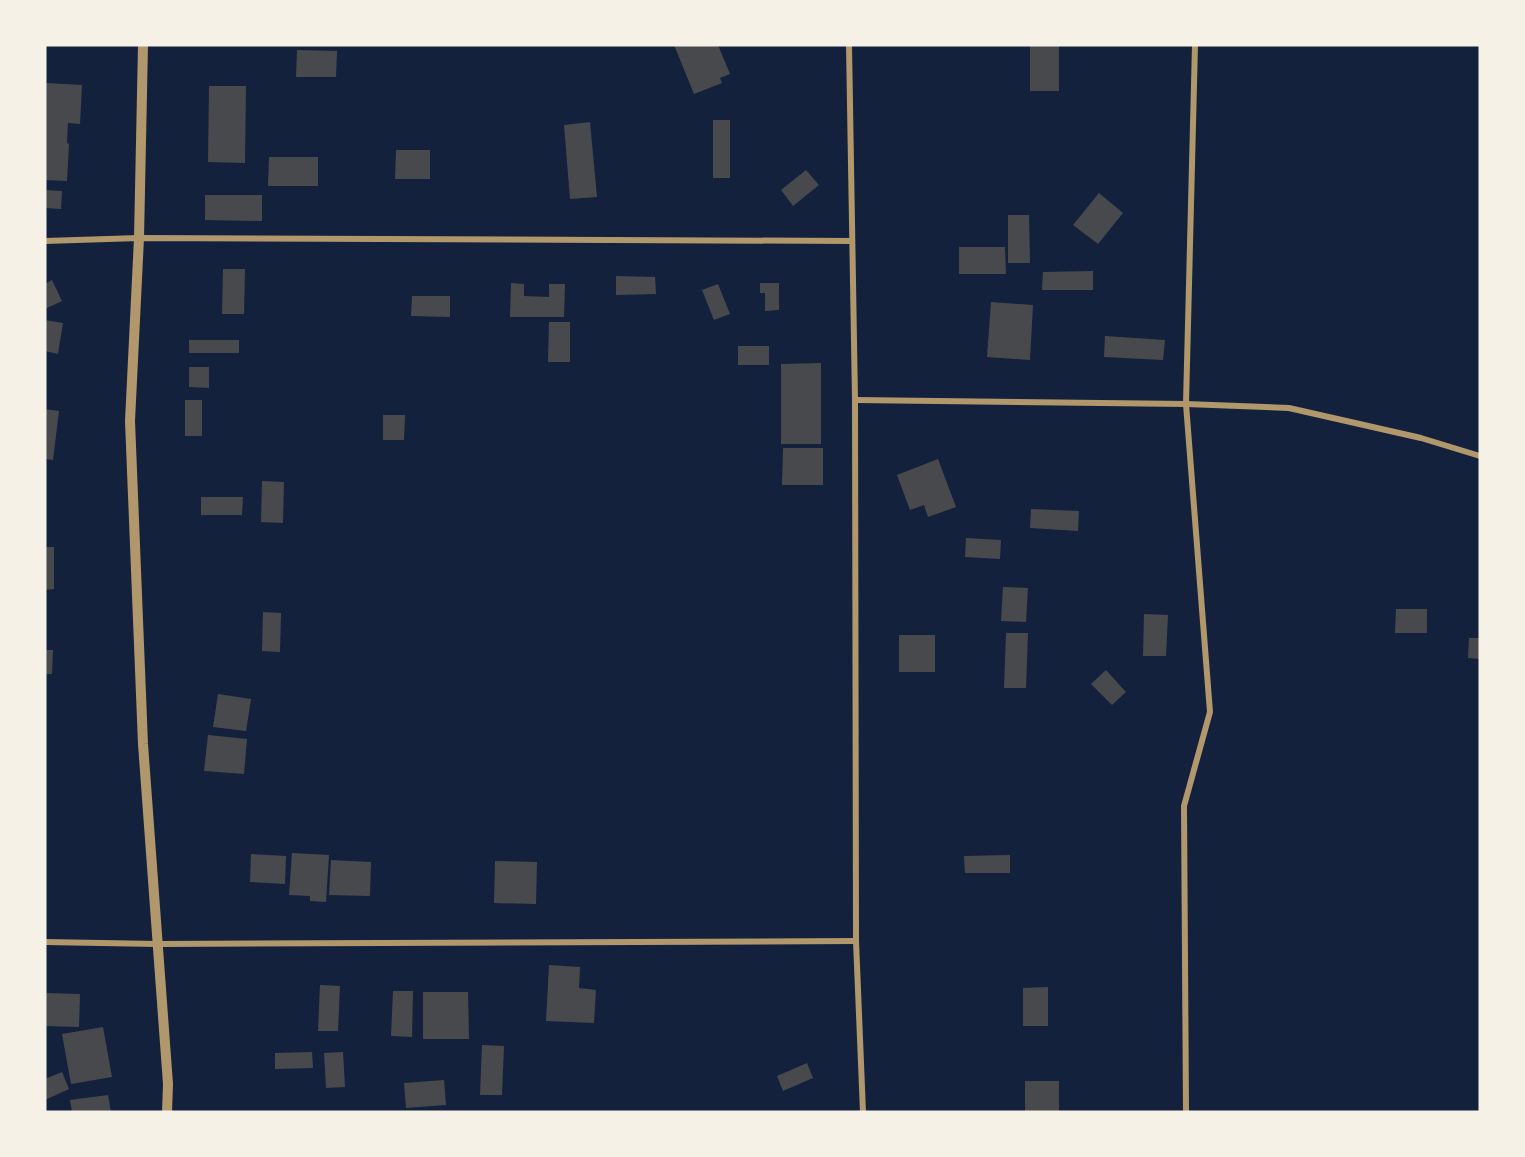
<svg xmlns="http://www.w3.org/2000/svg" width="1525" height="1157" font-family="Montserrat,sans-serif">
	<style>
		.building { fill: #48494c }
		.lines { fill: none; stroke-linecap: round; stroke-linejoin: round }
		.minor { stroke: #b1986c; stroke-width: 6 }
		.tertiary { stroke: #b1986c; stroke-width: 10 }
	</style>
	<rect width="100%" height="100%" fill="#14213d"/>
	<!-- building -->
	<g class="building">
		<path d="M674,45H718L730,74L720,78L722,83L694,94Z"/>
		<rect x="1030" y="45" width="29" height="46"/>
		<path d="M297,50L337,51L336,77H296Z"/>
		<path d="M46,83L82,85L80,124L68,123L67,143L69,144L67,181L45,180Z"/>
		<path d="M209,86H246L245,163L208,162Z"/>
		<rect x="713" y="120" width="17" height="58"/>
		<path d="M590,122L597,197L570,199L564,125Z"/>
		<path d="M396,150H430V179H395Z"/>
		<path d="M269,157H318V186H268Z"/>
		<path d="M806,170L819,185L793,206L781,190Z"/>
		<path d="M45,190L62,191L61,209L45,208Z"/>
		<path d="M1099,193L1123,213L1098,244L1073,225Z"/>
		<path d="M205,195H262V221L205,220Z"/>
		<path d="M1008,215H1029L1030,263H1008Z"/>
		<path d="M959,247H1005L1006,274H959Z"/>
		<path d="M223,269H245L244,314H222Z"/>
		<path d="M1093,271V290H1042L1043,272Z"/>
		<path d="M616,276L655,277L656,294L616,295Z"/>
		<path d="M52,280L62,301L45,309V284Z"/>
		<path d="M511,283L524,284V296L549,297V284H565L564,317H510Z"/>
		<path d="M760,283H779V310L765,311V293H760Z"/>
		<path d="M718,284L730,314L714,320L702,290Z"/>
		<path d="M412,296H450V317L411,316Z"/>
		<path d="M991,302L1033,305L1030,360L987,357Z"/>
		<path d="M45,320L63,323L58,354L45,351Z"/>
		<path d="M549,322H570V362H548Z"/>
		<path d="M1105,336L1165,340L1163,360L1104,357Z"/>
		<rect x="189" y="340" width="50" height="13"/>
		<rect x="738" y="346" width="31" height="19"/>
		<path d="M821,363V444H781V364Z"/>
		<path d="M189,367H209V388L189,387Z"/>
		<rect x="185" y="400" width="17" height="36"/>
		<path d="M45,409L59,411L53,460L45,459Z"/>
		<path d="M383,415H405L404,440H383Z"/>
		<path d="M783,448H823V485H782Z"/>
		<path d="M938,459L956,507L928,517L924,505L910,510L897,475Z"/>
		<path d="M262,481L284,482L283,523L261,522Z"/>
		<path d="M201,497H243L242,515H201Z"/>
		<path d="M1031,509L1079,511L1078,531L1030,528Z"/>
		<path d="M966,538L1001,540L1000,559L965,557Z"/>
		<path d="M45,547H54V589L45,590Z"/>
		<path d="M1003,587L1028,588L1026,622L1001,621Z"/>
		<path d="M1396,609H1427V633H1395Z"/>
		<path d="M263,612L281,613L280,652L262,651Z"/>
		<path d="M1144,614L1168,615L1166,656H1143Z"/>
		<path d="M1006,633H1028L1026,688H1004Z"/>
		<rect x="899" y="635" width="36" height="37"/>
		<path d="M1469,638H1480V659L1468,658Z"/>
		<path d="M45,650H53L52,674H45Z"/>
		<path d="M1106,670L1126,692L1112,705L1091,684Z"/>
		<path d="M218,694L251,699L246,731L213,727Z"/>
		<path d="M208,735L247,739L244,774L204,771Z"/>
		<path d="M292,853L329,855L326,902L310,901V896L289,895Z"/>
		<path d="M251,854L286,856L285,884L250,882Z"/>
		<path d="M1010,855V873H965L964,856Z"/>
		<path d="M331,860L371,862L370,896L329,895Z"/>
		<path d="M495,861L537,862L536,904L494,903Z"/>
		<path d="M549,965L580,967L579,988L596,990L594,1023L546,1021Z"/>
		<path d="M320,985L340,986L338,1031H318Z"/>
		<path d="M1048,987V1026H1023V988Z"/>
		<path d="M393,991H413L412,1037L391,1036Z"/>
		<path d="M423,992H468L469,1039H423Z"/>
		<path d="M45,993L80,994L79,1027L45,1026Z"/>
		<path d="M103,1027L112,1077L71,1084L62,1034Z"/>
		<path d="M482,1045L504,1046L502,1095H480Z"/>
		<path d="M312,1052L313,1068L275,1069V1053Z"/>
		<path d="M343,1052L345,1087L326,1088L324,1053Z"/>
		<path d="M807,1063L813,1078L783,1091L777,1076Z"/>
		<path d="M62,1072L69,1089L45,1100V1079Z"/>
		<path d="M444,1080L446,1105L406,1108L404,1083Z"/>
		<rect x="1025" y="1081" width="34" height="31"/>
		<path d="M108,1095L111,1112H72L70,1100Z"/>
	</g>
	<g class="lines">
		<!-- minor -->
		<g class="minor">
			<path d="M849,45L855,400L856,941L863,1112"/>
			<path d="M45,241L139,238L852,241"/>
			<path d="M855,400L1186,404L1289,408L1421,438L1480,456"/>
			<path d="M45,942L157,944L856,941"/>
			<path d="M1186,1112L1184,806L1210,712L1186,404L1195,45"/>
		</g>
		<!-- tertiary -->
		<path class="tertiary" d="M143,45L139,238L130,421L143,744L168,1084L167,1112"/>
	</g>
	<!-- border -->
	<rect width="1525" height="1157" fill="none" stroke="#f6f1e7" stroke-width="93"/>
</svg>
